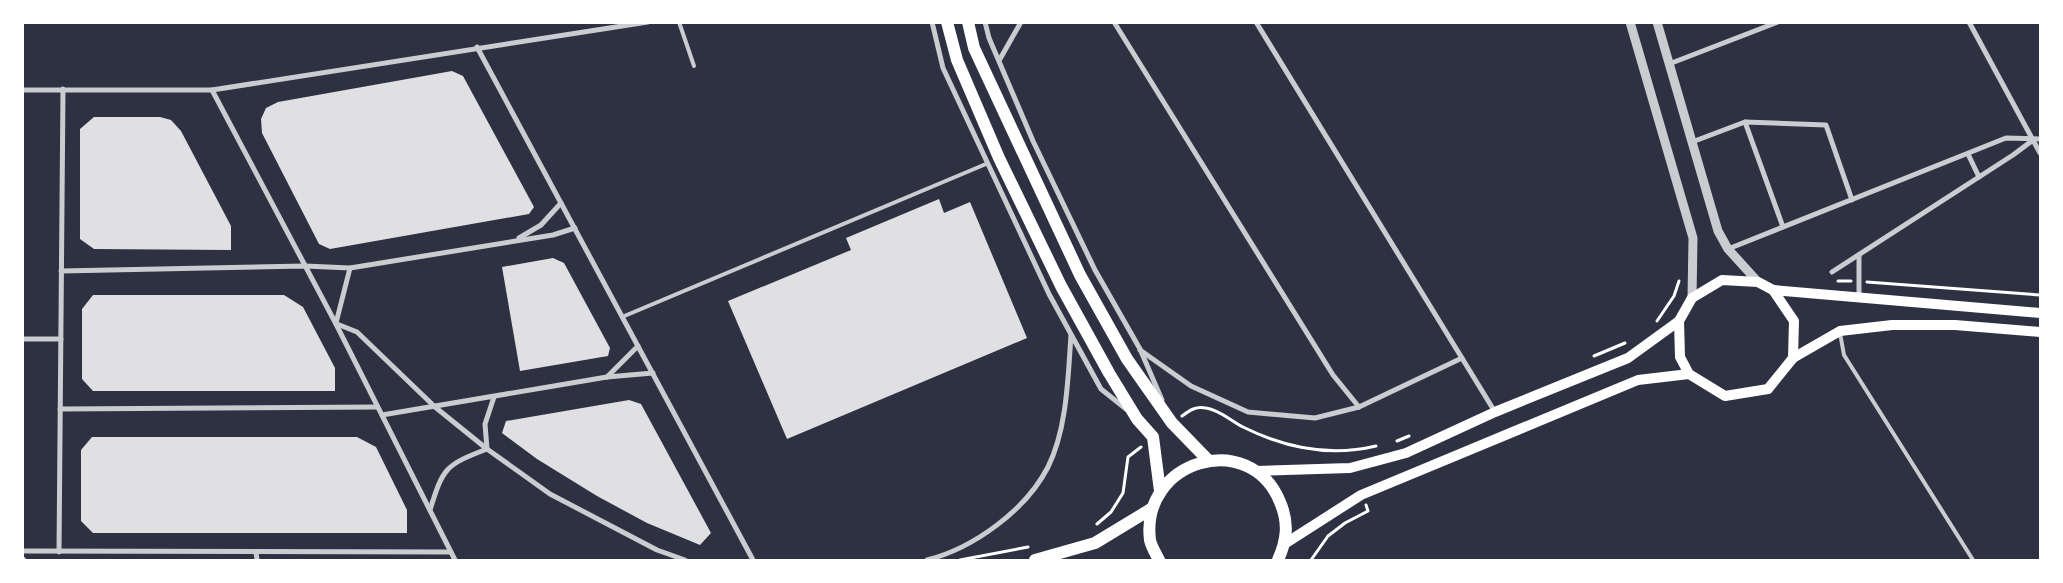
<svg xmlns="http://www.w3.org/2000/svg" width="2063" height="583" font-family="'Roboto Condensed',sans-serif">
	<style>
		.building { fill: #e0e0e3 }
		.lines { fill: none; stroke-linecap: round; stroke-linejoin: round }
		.path { stroke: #fff; stroke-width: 3 }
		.service { stroke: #caccd0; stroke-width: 4 }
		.minor { stroke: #caccd0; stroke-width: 5 }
		.tertiary { stroke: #caccd0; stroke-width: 9 }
		.secondary { stroke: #fff; stroke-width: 10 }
		.primary { stroke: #fff; stroke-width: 12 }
	</style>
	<rect width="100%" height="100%" fill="#2d3142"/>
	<!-- building -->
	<g class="building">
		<path d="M452,71L463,76L534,207L529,214L330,249L319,244L262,133L261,119L266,108L278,102Z"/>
		<path d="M94,117H160L171,120L181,131L231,226V250L94,249L80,239V129Z"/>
		<path d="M939,199L944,213L970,202L1027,338L787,439L728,301L851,250L846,238Z"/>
		<path d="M553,258L564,263L610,348L608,356L520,371L502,267Z"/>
		<path d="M93,295H284L303,307L335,368V391H93L82,379V309Z"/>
		<path d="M629,400L641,404L711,533L700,545L647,523L597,496L537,459L502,433L506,421Z"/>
		<path d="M92,437H357L376,447L407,510V533H93L81,521V450Z"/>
	</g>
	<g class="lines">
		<!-- path -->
		<g class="path">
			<path d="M1838,281H1851"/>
			<path d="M1867,282L2040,295"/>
			<path d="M1657,321L1674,296L1679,281"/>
			<path d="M1594,356L1625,343"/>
			<path d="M1182,416C1190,410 1196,406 1206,408C1220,410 1231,421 1243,427C1285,448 1330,457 1376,446"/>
			<path d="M1397,441L1409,436"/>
			<path d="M1097,524L1111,512L1123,493L1128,457L1141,447"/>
			<path d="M960,560L1028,547"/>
			<path d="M1311,560L1328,536L1345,523L1368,511L1366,505"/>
		</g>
		<!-- service -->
		<g class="service">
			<path d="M679,22L694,66"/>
			<path d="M622,317L986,164"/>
			<path d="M1840,333L1844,355L1973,560"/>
		</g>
		<!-- minor -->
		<g class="minor">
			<path d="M932,22L943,68L1049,294L1101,389L1126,409"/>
			<path d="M985,22L989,38L1033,141L1095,270L1140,349L1162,400"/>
			<path d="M1114,22L1333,375L1359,407"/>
			<path d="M1256,22L1495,412"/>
			<path d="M1969,22L2040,153"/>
			<path d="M477,47L753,560"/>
			<path d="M1000,59L1021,22"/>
			<path d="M1669,64L1778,22"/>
			<path d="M22,90H212L648,22"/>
			<path d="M212,90L336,324L455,560"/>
			<path d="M1745,122L1783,227"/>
			<path d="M1692,142L1745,122L1826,125L1852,200"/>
			<path d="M1968,154L1979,177"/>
			<path d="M519,238L541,225L561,203"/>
			<path d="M1728,249L2006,138L2040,139"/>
			<path d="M61,271L305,266L350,268L553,235L575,228"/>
			<path d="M1832,272L2013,155L2033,140"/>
			<path d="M1859,297V255"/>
			<path d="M336,323L350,268"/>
			<path d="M337,324L357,332L435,407L487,449L550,494L657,550L685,560"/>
			<path d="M22,339H61"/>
			<path d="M1140,350L1191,386L1248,412L1315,418L1359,407L1462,358"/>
			<path d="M607,377L638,346"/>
			<path d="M60,409L377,407"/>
			<path d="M382,415L607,377L653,373"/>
			<path d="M430,510C443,468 445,465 487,449L485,424L494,397"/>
			<path d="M22,551L451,552"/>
			<path d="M59,552L63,89"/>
			<path d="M256,552L257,560"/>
			<path d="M22,558L24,560"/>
			<path d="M927,560C974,548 1026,510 1048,467C1067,429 1068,377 1071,335"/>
		</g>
		<!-- tertiary -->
		<g class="tertiary">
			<path d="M1630,22L1693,238L1692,298"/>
			<path d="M1657,22L1718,231L1728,249L1758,282"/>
		</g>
		<!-- secondary -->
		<g class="secondary">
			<path d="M1722,280L1758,282L1773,290L1794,321L1793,358L1768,389L1725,396L1689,374L1680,357L1679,321L1692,298Z"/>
			<path d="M1773,290L2040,313"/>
			<path d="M1793,358L1840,331L1892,325H1955L2040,332"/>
			<path d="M1256,471L1350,468L1406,453L1495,412L1628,358L1679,321"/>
			<path d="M1286,543L1361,495L1638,380L1689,374"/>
		</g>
		<!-- primary -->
		<g class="primary">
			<path d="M947,22L957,60L999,158L1061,286L1109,373L1137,419L1153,437L1160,491"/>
			<path d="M968,22L974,48L1080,275L1127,359L1172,423L1208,460"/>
			<path d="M1035,560L1095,543L1151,509"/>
			<path d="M1159,560C1156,554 1151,546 1150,540C1140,460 1250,428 1280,502C1289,523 1287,540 1278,560"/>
		</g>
	</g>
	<!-- border -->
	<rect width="2063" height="583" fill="none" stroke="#ffffff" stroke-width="48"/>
</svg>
